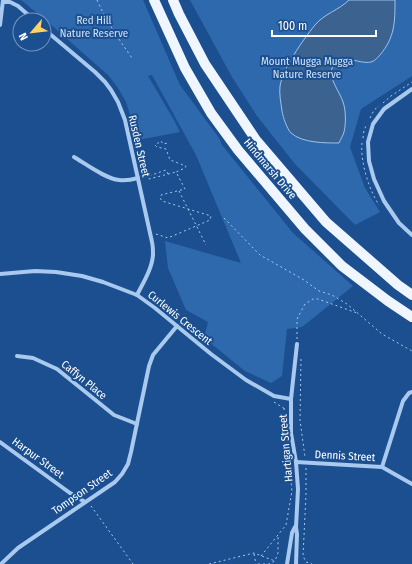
<svg xmlns="http://www.w3.org/2000/svg" width="412" height="564" font-family="'Fira Sans Condensed',sans-serif">
	<style>
		.green { fill: #2e69ad }
		.water { fill: #3c6290; stroke: #9cc4f0 }
		.lines { fill: none; stroke-linecap: round; stroke-linejoin: round }
		.path { stroke: #a9c9ee; stroke-width: 1; stroke-dasharray: 2 3; stroke-linecap: butt }
		.street { stroke: #a9c9ee; stroke-width: 4 }
		.primary { stroke: #f0f6ff; stroke-width: 10 }
		.labels { text-anchor: middle; dominant-baseline: central; stroke-width: 4; stroke-linejoin: round; paint-order: stroke }
		.park-label { font-size: 11px; fill: #cfe3fa; stroke: #1b4f8f }
		.street-label { font-size: 11px; fill: #fff; stroke: #1b4f8f }
	</style>
	<rect width="100%" height="100%" fill="#1b4f8f"/>
	<!-- green -->
	<g class="green">
		<path d="M21,0H143L180,85L219,138L222,145L293,233L353,286L302,327L287,329L282,376L271,383L245,371L204,338L208,322L186,310L168,268L165,241L241,263L196,155L152,75L148,76L174,120L180,132L138,140L126,102L118,88L109,76L49,23Z"/>
		<path d="M190,0H412V76L361,109L350,147L365,188L380,212L355,225L295,164L257,116L232,77Z"/>
	</g>
	<!-- water -->
	<path class="water" d="M349,0H395C395,22 395,37 380,55C377,58 375,61 371,62C358,65 339,50 332,68C328,78 340,92 343,102C346,110 346,124 344,132C343,136 340,140 339,143C325,143 302,143 291,133C287,129 283,117 282,111C281,103 279,94 280,86C283,68 303,40 315,25C324,14 339,10 349,0Z"/>
	<g class="lines">
		<!-- path -->
		<g class="path">
			<path d="M97,0C107,22 118,38 132,58"/>
			<path d="M383,103L391,96L412,82"/>
			<path d="M370,118L374,110L379,106"/>
			<path d="M363,138L364,130L366,126"/>
			<path d="M362,143C360,161 369,190 379,205"/>
			<path d="M168,174L166,170L149,176V179L176,172"/>
			<path d="M179,191L206,245"/>
			<path d="M224,218L260,255L304,280L319,291L332,295L347,304L382,334L412,351"/>
			<path d="M156,234L168,238L210,220L211,216L162,201L160,198L161,195L185,189L176,172L185,168L186,166L170,160L166,149L157,147L155,145L161,141L163,144L168,143"/>
			<path d="M297,339V319L305,304L313,299H318L357,313"/>
			<path d="M301,359L300,420L305,457"/>
			<path d="M274,402L285,409"/>
			<path d="M284,408L285,421"/>
			<path d="M306,468V495L303,556L306,562L312,564"/>
			<path d="M91,506L133,564"/>
			<path d="M254,554L256,564"/>
			<path d="M261,556L286,525L292,491L288,454"/>
			<path d="M209,564L254,553L275,561"/>
			<path d="M258,564H269L275,561L278,553V535"/>
		</g>
		<!-- street -->
		<g class="street">
			<path d="M3,2H10L18,6L34,20"/>
			<path d="M0,25L3,0"/>
			<path d="M44,29L95,72L105,82L111,90L118,102L125,120L152,242C153,246 153,251 153,255C152,269 143,283 137,295"/>
			<path d="M412,89L384,109L373,124L368,142L369,161L374,179L384,201L399,223L412,235"/>
			<path d="M74,157C86,164 106,179 119,180C125,181 131,180 138,178"/>
			<path d="M0,274L35,271L56,272L82,276L103,282L137,295L155,308L211,354L246,380L274,396L291,399"/>
			<path d="M17,356L33,358L57,369L114,415L137,424"/>
			<path d="M0,442L70,493L85,502"/>
			<path d="M296,462L382,467L412,484"/>
			<path d="M382,467L403,401L409,393L412,392"/>
			<path d="M1,564L18,548L115,482L122,474L128,464L131,452L149,366L153,355L177,326"/>
			<path d="M287,564L292,533L295,527"/>
			<path d="M296,564L297,534L296,527L298,489L296,462L291,433V399L297,344"/>
		</g>
		<!-- primary -->
		<g class="primary">
			<path d="M154,0L185,68L211,113L238,150L305,229L342,266L388,301L412,317"/>
			<path d="M173,0L179,14L205,64L256,140L326,222L398,285L412,295"/>
		</g>
	</g>
	<g class="labels">
		<!-- park labels -->
		<g class="park-label">
			<text x="94" y="20">Red Hill<tspan x="94" dy="13">Nature Reserve</tspan></text>
			<text x="307" y="61">Mount Mugga Mugga<tspan x="307" dy="13">Nature Reserve</tspan></text>
		</g>
		<!-- street labels -->
		<g class="street-label">
			<text transform="translate(139 146) rotate(77)">Rusden Street</text>
			<text transform="translate(270 169) rotate(50)">Hindmarsh Drive</text>
			<text transform="translate(180 318) rotate(39)">Curlewis Crescent</text>
			<text transform="translate(84 380) rotate(39)">Caffyn Place</text>
			<text transform="translate(286 448) rotate(-95)">Hartigan Street</text>
			<text transform="translate(345 456) rotate(3)">Dennis Street</text>
			<text transform="translate(38 458) rotate(36)">Harpur Street</text>
			<text transform="translate(82 492) rotate(-35)">Tompson Street</text>
		</g>
	</g>
	<!-- north arrow -->
	<g transform="translate(32 32) rotate(242)"><circle r="19" fill="#1b4f8f" stroke="#7695bc"/>
	<path d="M0-3L7 15L0 10L-7 15Z" fill="#ffd166"/>
	<text y="-6" font-size="11" font-weight="bold" text-anchor="middle" fill="#ffffff">N</text>
	</g>
	<!-- scale -->
	<path d="M272 30v6h104v-6" fill="none" stroke="#ffffff" stroke-width="2"/>
	<text x="278" y="30" font-size="12" fill="#ffffff" stroke="#1b4f8f" stroke-width="3" paint-order="stroke">100 m</text>
</svg>
